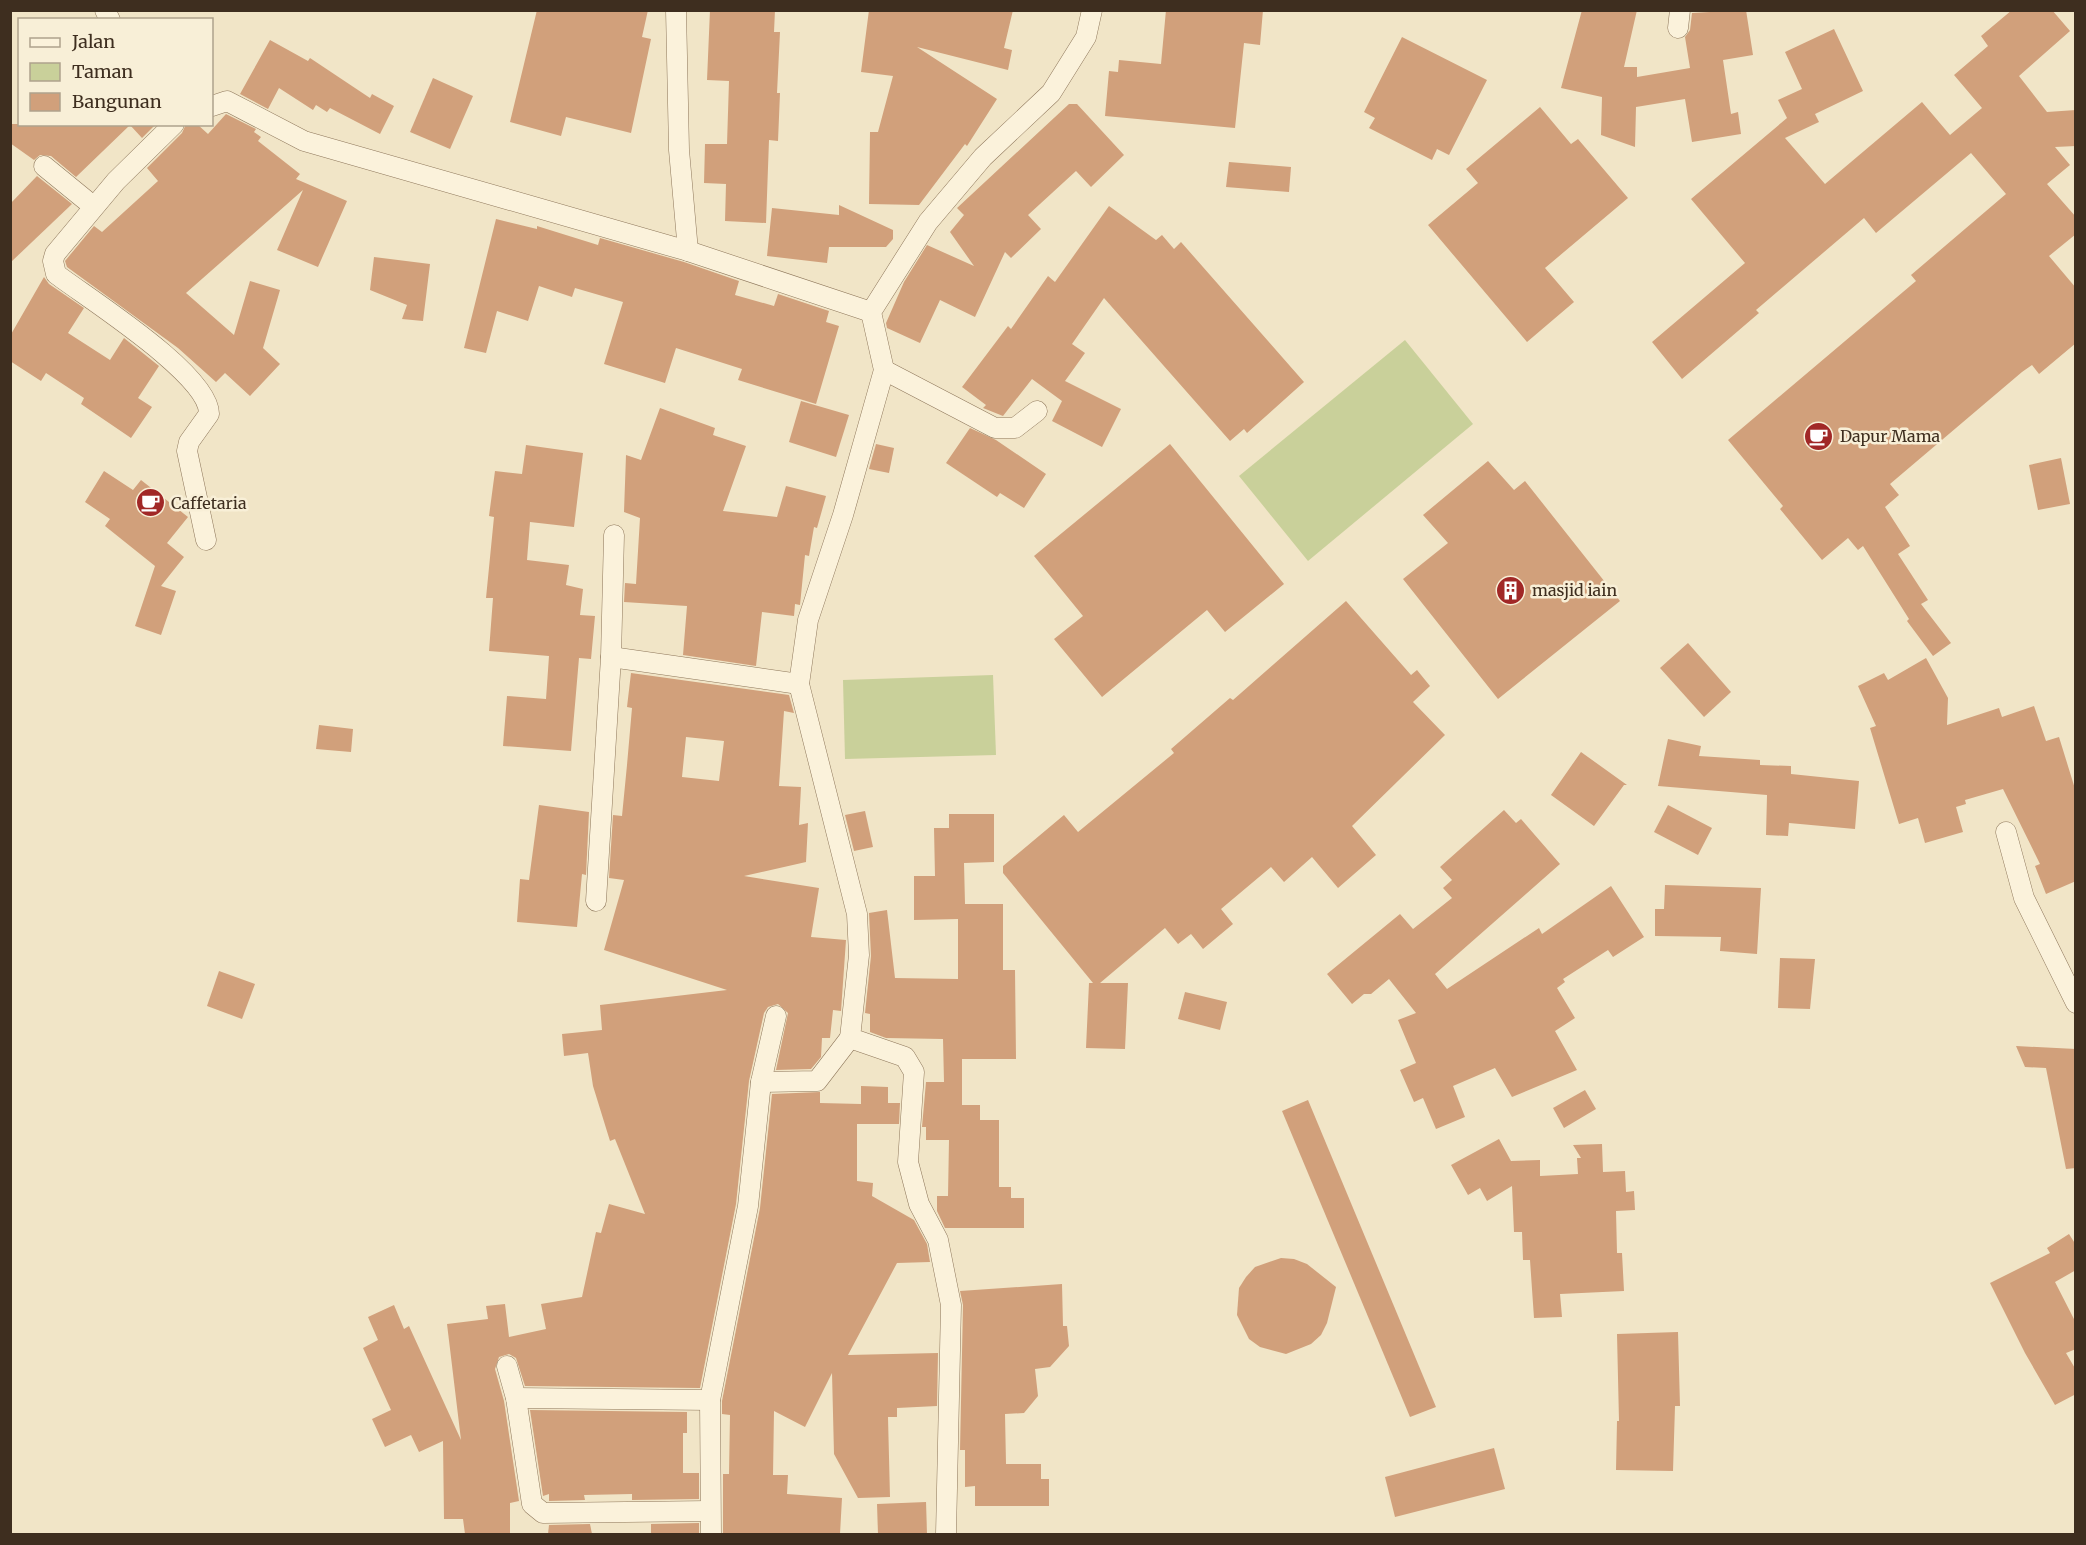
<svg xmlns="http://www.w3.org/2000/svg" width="2086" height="1545" font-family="Merriweather,serif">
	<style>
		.green { fill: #c9d09a }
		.building { fill: #d1a07b; fill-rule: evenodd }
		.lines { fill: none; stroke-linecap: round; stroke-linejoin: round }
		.street-casing { stroke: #8e775b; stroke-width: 21 }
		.street { stroke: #fbf2db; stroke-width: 20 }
		.labels { text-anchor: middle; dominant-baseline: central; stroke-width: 5; stroke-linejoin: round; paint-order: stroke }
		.poi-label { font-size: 16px; fill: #3e2e1f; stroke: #f8efd7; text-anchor: start }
	</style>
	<rect width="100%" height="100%" fill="#f1e5c7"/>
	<!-- green -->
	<g class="green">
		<path d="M1405,340L1473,424L1308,561L1239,476Z"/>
		<path d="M993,675L996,755L845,759L843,680Z"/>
	</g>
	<!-- building -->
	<g class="building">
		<path d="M537,10H648L642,37L651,39L631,133L566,117L561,136L510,122Z"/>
		<path d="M710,10H775L774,32H780L777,93H780L778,141L769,140L766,223L725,221L726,184L704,183L705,144H727L729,81L707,80Z"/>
		<path d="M869,10H1013L1004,48L1012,50L1008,70L917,47L997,99L967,146L965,144L919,205L869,204L870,132H878L893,76L861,72Z"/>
		<path d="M1166,10H1263L1260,45L1244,43L1235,128L1105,116L1109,71L1118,72L1119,60L1161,64Z"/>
		<path d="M1582,10H1637L1624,67H1637V77L1690,68L1685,37L1690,30L1692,13L1746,10L1753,55L1723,60L1731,114L1738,112L1741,134L1692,142L1685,99L1636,107L1635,147L1601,135L1602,97L1561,88Z"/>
		<path d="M2012,10H2052L2070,31L2019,76L2047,112L2076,110V146L2055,147L2070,165L2047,184L2076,217V234L2049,256L2076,288V343L2039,374L2032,365L2022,372L1890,484L1899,495L1885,507L1910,546L1898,554L1928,600L1921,604L1951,643L1933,656L1907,621L1909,619L1863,546L1858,550L1848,538L1822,560L1780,509L1783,506L1728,440L1916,281L1911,275L2006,194L1971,153L1876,233L1864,218L1756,310L1759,313L1682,379L1652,342L1745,263L1691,199L1787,118L1778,100L1802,89L1785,52L1834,29L1863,91L1815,114L1819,122L1785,138L1825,184L1922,102L1950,135L1982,108L1954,75L1988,46L1981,36Z"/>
		<path d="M1402,37L1487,80L1449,155L1437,149L1432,160L1369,128L1375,118L1364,112Z"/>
		<path d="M270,40L308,61L310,58L370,98L372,94L394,106L380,134L330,108L327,112L316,105L313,110L279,88L268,109L240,94Z"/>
		<path d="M433,78L473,96L450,149L410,132Z"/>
		<path d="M1069,104H1077L1124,155L1091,187L1076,171L1028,215L1041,229L1011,258L1005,252L975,317L940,300L920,343L887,328L886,323L904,282L927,245L974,266L950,232L964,215L957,208Z"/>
		<path d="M1540,107L1571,144L1578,139L1628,198L1545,268L1574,302L1527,342L1428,225L1478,183L1466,169Z"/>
		<path d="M226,114L256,129L254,132L261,137L258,141L300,174L296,179L347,201L318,267L277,250L303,190L186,293L234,335L250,281L280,290L263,348L280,364L250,396L225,373L216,382L178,348L67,267L65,261L94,226L102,232L158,181L147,168L182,133L186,124H197L208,134Z"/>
		<path d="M10,124H156L142,138L130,125L76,177L51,156L40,155L34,160L10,143Z"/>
		<path d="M1229,162L1291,167L1289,192L1226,187Z"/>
		<path d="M37,176L72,204L10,263V204Z"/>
		<path d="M839,205L893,230V239L886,247H829L827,263L767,256L772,208L839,215Z"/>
		<path d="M1109,206L1156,240L1162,235L1174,249L1181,242L1304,382L1247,433L1244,429L1230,441L1104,298L1072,344L1085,353L1065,381L1121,409L1102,447L1052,421L1062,401L1032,379L1003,416L983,408L986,405L962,387L1008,326L1011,329L1048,276L1055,282Z"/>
		<path d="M496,219L537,229V226L598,245L600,238L684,262L739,281L735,295L774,306L778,294L829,311L826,322L839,326L816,404L738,380L742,369L676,348L665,383L604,364L623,302L575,288L572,297L539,286L528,321L497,311L486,353L464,348Z"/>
		<path d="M374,257L430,264L423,321L402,319L407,305L370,290Z"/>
		<path d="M44,277L49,284L84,308L68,333L110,360L124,338L159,366L138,398L152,407L131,438L81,404L84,398L46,373L41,381L10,361V336Z"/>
		<path d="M801,401L849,415L836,457L789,442Z"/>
		<path d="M660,408L715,428L713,435L746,446L723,511L777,517L786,486L826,496L817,528L814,527L809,556L805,555L800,605L795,604L794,616L762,612L756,666L683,655L687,606L624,602L625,583L636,584L640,518L624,512L626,455L641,460Z"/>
		<path d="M970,428L996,440L1046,474L1024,508L1000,493L997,497L946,463Z"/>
		<path d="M876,444L894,448L889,473L869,469Z"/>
		<path d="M1170,444L1284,584L1225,632L1207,610L1102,697L1054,639L1083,616L1034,556Z"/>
		<path d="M526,445L583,453L574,527L530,522L527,560L569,565L566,585L583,589L580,615L595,616L591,659L579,658L571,751L503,746L507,696L546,699L549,656L489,651L493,598H486L494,517L489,516L495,471L522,474Z"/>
		<path d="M2061,458L2070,504L2038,510L2029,465Z"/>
		<path d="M1488,461L1514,490L1525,481L1620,601L1498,699L1403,579L1448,543L1423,515Z"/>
		<path d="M104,471L133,490L141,480L188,517L167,543L184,557L161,586L176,591L161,635L135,626L155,566L105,526L110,519L85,502Z"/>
		<path d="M1346,601L1411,675L1417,670L1430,686L1413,702L1445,735L1352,826L1376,855L1338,888L1312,857L1284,882L1271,867L1221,909L1233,924L1203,949L1191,934L1178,944L1165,928L1100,983H1128L1125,1049L1086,1048L1089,983H1093L1003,873V866L1064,815L1078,832L1174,753L1171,749L1230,698L1233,700Z"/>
		<path d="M1688,643L1731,692L1704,717L1660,668Z"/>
		<path d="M1926,658L1948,698L1947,725L1999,708L2002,717L2034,706L2046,741L2059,737L2076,792V881L2046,894L2035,866L2040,864L2003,789L1965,800L1966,804L1956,807L1963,832L1925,843L1918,818L1899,824L1870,728L1876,726L1858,686L1884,673L1888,680Z"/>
		<path d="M631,673L789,695L794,713L784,711L779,786L801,787L799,825L808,823L806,862L744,876L819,888L811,937L846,940L841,1011L833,1010L830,1038H822L821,1057L811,1069L776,1070L788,1013L778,1004L768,1007L764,1013L749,1081L736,1204L700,1388L525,1386L516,1358L509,1354L499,1357L495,1369L504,1401L519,1501L510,1503V1534H465L463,1519H444L443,1441L419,1452L411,1435L385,1447L372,1419L391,1410L363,1348L378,1340L368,1317L394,1305L404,1329L409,1326L461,1440L447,1324L488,1319L486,1306L505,1304L509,1337L546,1329L541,1304L582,1297L596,1232L601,1233L609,1204L645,1214L615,1139L610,1141L593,1086L588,1053L564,1056L562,1034L602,1030L600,1005L727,990L604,950L624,880L609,878L613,815L622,816L627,765L632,708L627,707ZM686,737L724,741L719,781L682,777Z"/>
		<path d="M319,725L353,729L351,752L316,749Z"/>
		<path d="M1668,739L1701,746L1699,756L1760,760V765L1791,766V774L1859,781L1855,829L1789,823L1788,836L1766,835L1767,795L1658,786Z"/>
		<path d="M1581,752L1627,785H1624L1594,826L1551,795Z"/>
		<path d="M539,805L589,812L586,875L582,874L577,927L517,922L520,879L529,880Z"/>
		<path d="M1668,805L1712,828L1698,855L1654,832Z"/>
		<path d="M1504,810L1516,823L1521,819L1560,864L1435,974L1447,989L1539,928L1542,934L1611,886L1644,937L1613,957L1608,950L1563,979L1565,982L1557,988L1575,1018L1555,1031L1577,1070L1512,1097L1495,1068L1453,1086L1465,1117L1436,1129L1423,1098L1414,1102L1400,1070L1416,1063L1398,1020L1416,1013L1389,979L1371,994H1364L1352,1004L1327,974L1400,914L1413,929L1452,898L1443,888L1452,880L1440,867Z"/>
		<path d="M865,811L873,847L854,851L845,815Z"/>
		<path d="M949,814H994V862L964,863L965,904H1003V970H1015L1016,1059H962V1105H980V1120H999V1187H1011V1198H1024V1228H945L937,1211V1196H948L949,1140H926V1127H922L926,1082H944L943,1039L886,1038L870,1032V1014L865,1013L871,956L869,913L887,910L895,978L958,979V919L914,920V876H935L934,828H949Z"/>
		<path d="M1665,885L1761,888L1757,954L1720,951L1721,937L1655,936V909H1664Z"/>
		<path d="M1780,958L1815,959L1810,1009L1778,1008Z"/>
		<path d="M219,971L255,984L242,1019L207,1006Z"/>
		<path d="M1185,992L1227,1002L1220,1030L1178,1019Z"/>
		<path d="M2016,1046L2076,1049V1168L2066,1169L2046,1068L2025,1067Z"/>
		<path d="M861,1086L888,1087V1103H900L899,1124H857V1181L873,1183L872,1196L914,1220L927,1244L930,1262L897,1263L848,1355L938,1353L937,1406L897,1408V1417H888L890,1497L858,1498L834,1454L832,1373L805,1427L774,1411L773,1475H788L787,1494L842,1498L840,1534H723V1474H729L730,1415L722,1414V1401L760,1208L772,1094L820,1092V1103L861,1104Z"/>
		<path d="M1585,1090L1596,1109L1564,1128L1553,1108Z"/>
		<path d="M1308,1100L1436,1407L1410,1417L1282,1111Z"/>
		<path d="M1499,1139L1511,1161L1540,1160V1176L1578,1174L1577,1158H1581L1573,1145L1602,1144L1603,1172L1625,1171L1626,1192L1634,1191L1635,1210L1616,1211L1617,1253H1622L1624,1291L1560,1294L1562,1317L1534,1318L1530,1260H1523L1522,1232H1514L1512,1186L1487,1201L1480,1188L1468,1195L1451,1165Z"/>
		<path d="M2069,1234L2076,1245V1270L2055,1282L2076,1323V1349L2066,1353L2076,1370V1394L2055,1405L2025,1353L1990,1283L2050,1253L2047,1248Z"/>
		<path d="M1281,1258L1294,1259L1307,1264L1336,1287L1327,1323L1321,1335L1311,1344L1286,1354L1260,1347L1249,1339L1237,1315L1239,1288L1246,1277L1255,1267Z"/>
		<path d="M1062,1284L1063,1326H1067L1069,1346L1050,1367L1035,1369L1038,1396L1024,1413L1005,1414L1006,1464H1041V1479H1049V1506H975V1486L965,1487V1450H960L963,1305L960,1291Z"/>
		<path d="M1678,1332L1680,1406H1675L1673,1471L1616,1470L1617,1421H1619L1617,1334Z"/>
		<path d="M530,1410L687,1412V1433H683V1473H699V1499L632,1500V1494L584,1495L585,1500L549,1501V1494L543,1496Z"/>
		<path d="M1494,1448L1505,1489L1395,1517L1385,1477Z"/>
		<path d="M926,1502L927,1534H878L877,1504Z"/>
		<path d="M699,1523V1534H651V1524Z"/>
		<path d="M590,1524L592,1534H548L549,1525Z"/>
	</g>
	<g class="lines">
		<defs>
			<g id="street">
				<path d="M105,10L110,20"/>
				<path d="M676,10L679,150L688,251"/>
				<path d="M1678,28L1680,10"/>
				<path d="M212,106L227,101L304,141L688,251L871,312"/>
				<path d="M174,124L116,181L55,254L53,261L56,274C89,299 210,375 209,414L189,442L187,451L206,540"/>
				<path d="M44,166L93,206"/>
				<path d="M884,370L995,428H1015L1037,411"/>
				<path d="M611,657L799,684"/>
				<path d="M2006,832L2024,898L2076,1003"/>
				<path d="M596,901L611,657L614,535"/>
				<path d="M761,1082L817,1081L850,1038"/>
				<path d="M507,1366L516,1398L532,1504L543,1513L709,1511"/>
				<path d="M516,1398L710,1400"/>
				<path d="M711,1534L710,1400L748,1206L761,1082L776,1016"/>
				<path d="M946,1534L951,1305L938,1240L919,1204L908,1162L914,1072L905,1057L850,1038L859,955L857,914L799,684L808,620L843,515L884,370L871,312L928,222L983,157L1051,93L1086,37L1092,10"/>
			</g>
		</defs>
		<!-- street casing -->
		<use href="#street" class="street-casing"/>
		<!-- street -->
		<use href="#street" class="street"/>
	</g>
	<!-- icons -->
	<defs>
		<symbol id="cafe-disc" viewBox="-11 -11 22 22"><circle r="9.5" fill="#a12827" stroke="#f8efd7"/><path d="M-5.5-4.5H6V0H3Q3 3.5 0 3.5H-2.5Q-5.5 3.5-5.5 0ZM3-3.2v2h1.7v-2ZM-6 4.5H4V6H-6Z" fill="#fff"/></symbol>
		<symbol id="building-disc" viewBox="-11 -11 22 22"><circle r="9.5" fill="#a12827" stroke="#f8efd7"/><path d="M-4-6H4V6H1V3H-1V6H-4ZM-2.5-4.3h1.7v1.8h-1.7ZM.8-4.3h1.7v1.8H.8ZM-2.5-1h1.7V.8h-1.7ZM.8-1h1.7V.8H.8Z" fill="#fff"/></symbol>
	</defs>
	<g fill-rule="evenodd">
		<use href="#cafe-disc" x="1802" y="420" width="33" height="33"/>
		<use href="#cafe-disc" x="134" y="486" width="33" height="33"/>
		<use href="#building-disc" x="1494" y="574" width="33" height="33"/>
	</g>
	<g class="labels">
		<!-- poi labels -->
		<g class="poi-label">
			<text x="1840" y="436">Dapur Mama</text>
			<text x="171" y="503">Caffetaria</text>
			<text x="1532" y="590">masjid iain</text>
		</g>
	</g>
	<!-- border -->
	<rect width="2086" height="1545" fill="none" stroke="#3e2e1f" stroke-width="24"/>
	<!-- legend -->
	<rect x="18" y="18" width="195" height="108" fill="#f8efd7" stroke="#aea28d" stroke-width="1.5"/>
	<rect x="30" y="38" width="30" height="9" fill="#fbf2db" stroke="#aea28d" stroke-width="1.5"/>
	<text x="72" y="48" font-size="18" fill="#3e2e1f">Jalan</text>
	<rect x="30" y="63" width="30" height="18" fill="#c9d09a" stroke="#aea28d" stroke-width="1.5"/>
	<text x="72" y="78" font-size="18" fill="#3e2e1f">Taman</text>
	<rect x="30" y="93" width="30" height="18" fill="#d1a07b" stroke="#aea28d" stroke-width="1.5"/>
	<text x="72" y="108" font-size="18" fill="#3e2e1f">Bangunan</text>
</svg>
